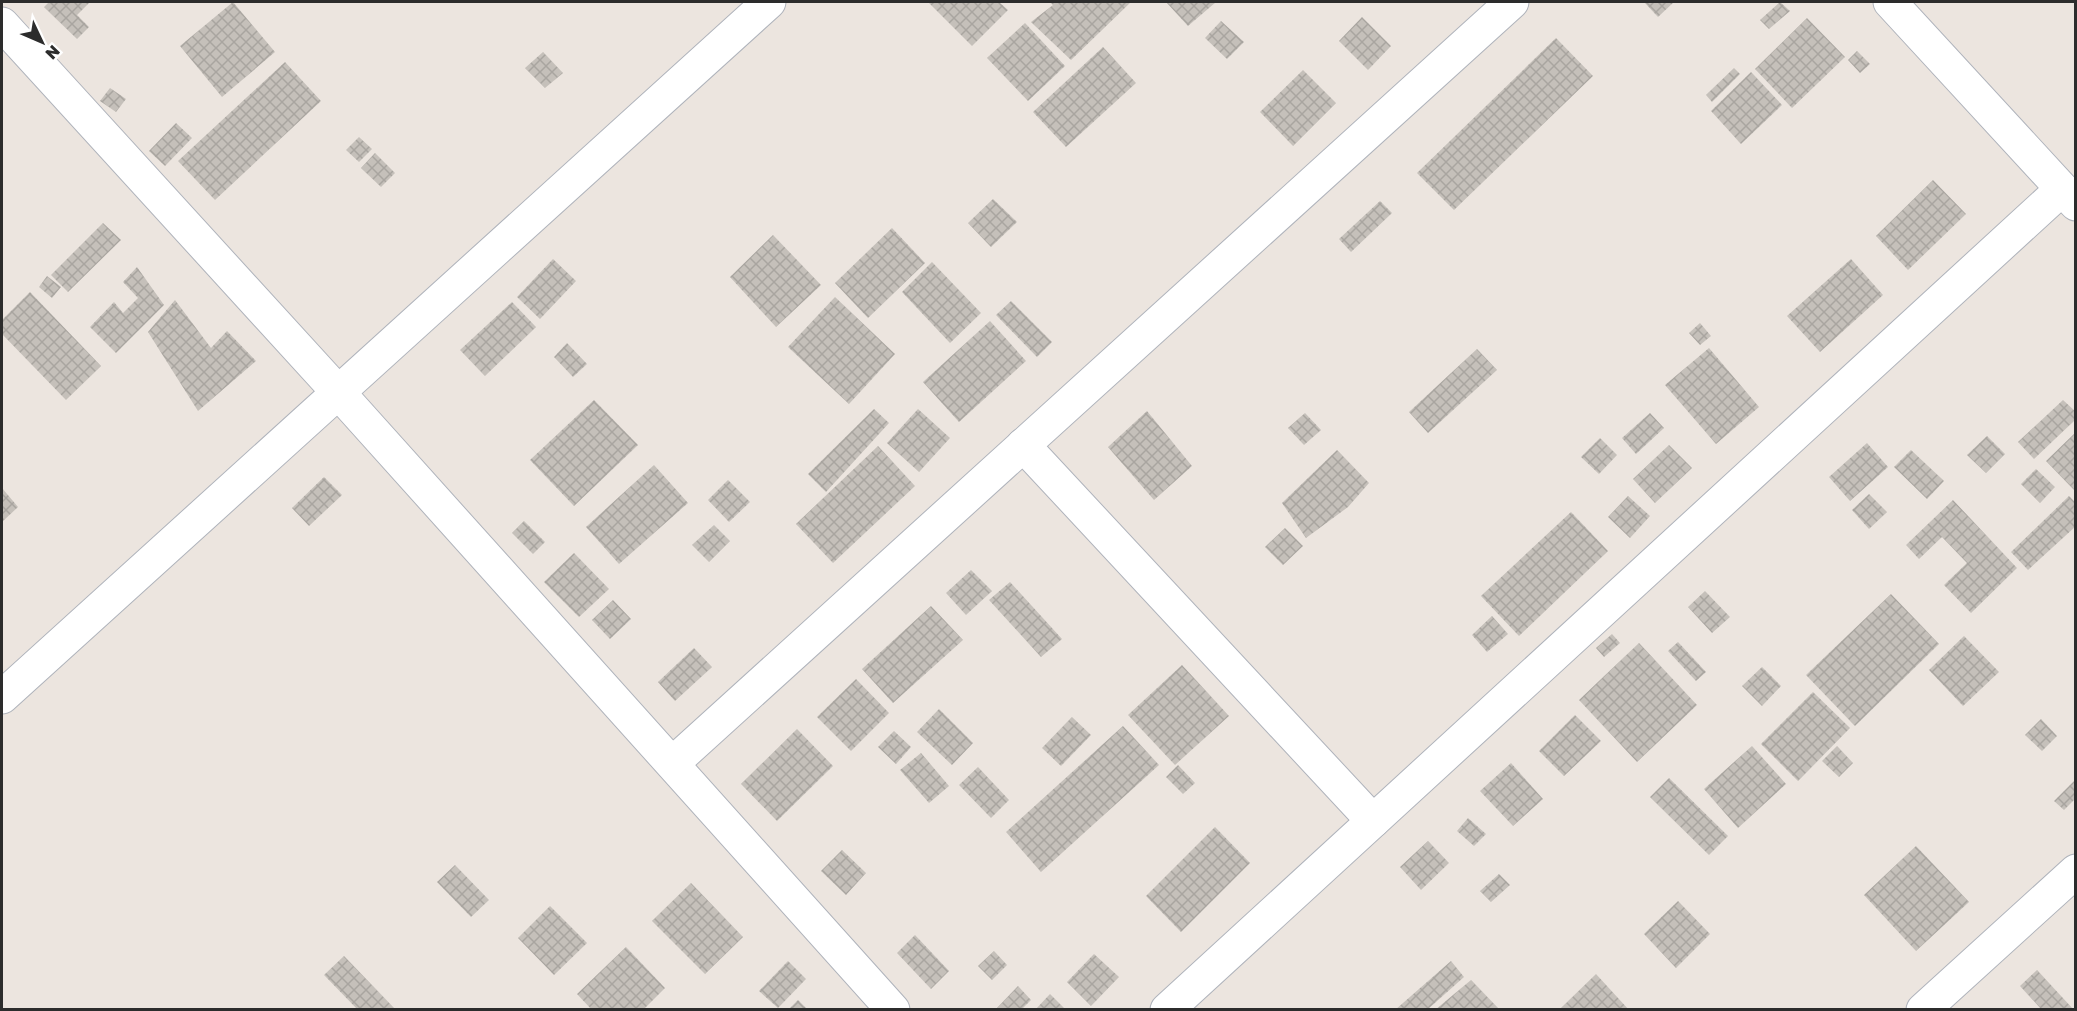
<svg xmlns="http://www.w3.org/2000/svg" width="2077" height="1011" font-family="'Golos Text',sans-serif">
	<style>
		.building { fill: url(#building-cross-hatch) }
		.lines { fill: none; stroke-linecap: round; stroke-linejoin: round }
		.minor-casing { stroke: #afb3bb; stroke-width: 35 }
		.minor { stroke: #fff; stroke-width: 33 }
	</style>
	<defs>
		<pattern id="building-cross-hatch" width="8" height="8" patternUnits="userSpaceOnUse" patternTransform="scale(1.5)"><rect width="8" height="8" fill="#c5c0ba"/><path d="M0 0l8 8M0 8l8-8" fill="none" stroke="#a9a5a0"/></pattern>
	</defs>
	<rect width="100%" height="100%" fill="#ece5df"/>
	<!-- building -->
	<g class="building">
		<path d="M49,2H90L77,15L89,27L77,39L44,7Z"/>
		<path d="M233,2L275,52L222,97L180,46Z"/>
		<path d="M928,2H999L1008,10L972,46Z"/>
		<path d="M1050,2H1131L1071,60L1031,22L1053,5Z"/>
		<path d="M1166,2H1216L1188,26Z"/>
		<path d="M1644,2H1674L1658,17Z"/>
		<path d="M1780,2L1790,11L1769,29L1760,20Z"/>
		<path d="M1362,17L1391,46L1368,70L1339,41Z"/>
		<path d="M1807,18L1845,57L1792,108L1755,69Z"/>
		<path d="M1221,21L1244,42L1227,59L1205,38Z"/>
		<path d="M1025,23L1065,66L1028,101L987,58Z"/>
		<path d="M1556,38L1593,76L1454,210L1417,173Z"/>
		<path d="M1103,47L1136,83L1066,147L1033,112Z"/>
		<path d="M1857,51L1870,64L1860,73L1848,60Z"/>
		<path d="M543,52L563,73L545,88L525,68Z"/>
		<path d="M285,62L321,101L215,200L178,161Z"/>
		<path d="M1734,68L1740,74L1712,102L1706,95Z"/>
		<path d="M1303,70L1336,103L1293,146L1260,112Z"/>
		<path d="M1751,72L1782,105L1741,144L1711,111Z"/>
		<path d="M110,88L126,99L116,112L100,101Z"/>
		<path d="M176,123L192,138L165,166L149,151Z"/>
		<path d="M359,137L372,149L359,162L346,150Z"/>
		<path d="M375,153L395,173L381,187L361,168Z"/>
		<path d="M1933,180L1966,214L1908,270L1876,236Z"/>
		<path d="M993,199L1017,222L991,247L968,223Z"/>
		<path d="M1380,201L1392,213L1351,252L1339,239Z"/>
		<path d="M103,223L121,240L68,292L51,275Z"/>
		<path d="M892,228L925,263L868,318L835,283Z"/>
		<path d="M773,235L821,285L776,327L730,277Z"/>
		<path d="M553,259L576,281L540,319L517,297Z"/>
		<path d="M1851,259L1883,295L1820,352L1787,316Z"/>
		<path d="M932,262L981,313L950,343L902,292Z"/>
		<path d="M137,267L164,305L116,353L90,327L114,302L123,313L138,298L123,282Z"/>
		<path d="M47,276L61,287L52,298L39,287Z"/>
		<path d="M30,292L101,366L66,400L2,334V320Z"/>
		<path d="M835,297L895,354L849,404L788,347Z"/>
		<path d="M175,300L211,348L227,331L256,361L198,411L148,332Z"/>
		<path d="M1011,301L1052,342L1037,357L996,315Z"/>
		<path d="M512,302L536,327L485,376L460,350Z"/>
		<path d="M990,321L1026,361L959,422L923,382Z"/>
		<path d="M1700,323L1711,336L1700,345L1689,333Z"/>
		<path d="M567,343L587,364L573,377L554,357Z"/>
		<path d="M1709,348L1759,407L1716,444L1665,385Z"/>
		<path d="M1477,349L1497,370L1428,433L1409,412Z"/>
		<path d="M594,400L638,445L574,506L530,460Z"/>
		<path d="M2063,400L2076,412V419L2034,459L2018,442Z"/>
		<path d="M874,409L889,423L826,492L808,474Z"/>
		<path d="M918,409L950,438L919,472L887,443Z"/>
		<path d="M1147,411L1192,466L1154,500L1108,447Z"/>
		<path d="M1305,413L1321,430L1304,445L1288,428Z"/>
		<path d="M1650,413L1664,428L1636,454L1622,438Z"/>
		<path d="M2076,432V492L2046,461Z"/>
		<path d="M1987,436L2005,454L1986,473L1967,455Z"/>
		<path d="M1600,438L1617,455L1599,474L1581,457Z"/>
		<path d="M1867,443L1888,467L1850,501L1829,477Z"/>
		<path d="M1669,445L1692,468L1655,503L1633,479Z"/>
		<path d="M878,446L915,486L833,563L796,524Z"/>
		<path d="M1337,450L1369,483L1348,507L1306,538L1282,503Z"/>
		<path d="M1911,450L1944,481L1927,499L1894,467Z"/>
		<path d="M654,465L688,503L619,564L586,527Z"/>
		<path d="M2036,469L2055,487L2040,503L2021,484Z"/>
		<path d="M324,477L342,495L309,526L292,508Z"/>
		<path d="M728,480L750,502L729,522L708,500Z"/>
		<path d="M2,488L18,507L2,522Z"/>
		<path d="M1869,494L1887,512L1869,529L1852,510Z"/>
		<path d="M1628,496L1650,516L1630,538L1608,517Z"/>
		<path d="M2069,496L2076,503V526L2028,570L2011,552Z"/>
		<path d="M1953,500L2017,568L1971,613L1944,585L1967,563L1942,537L1919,559L1906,545Z"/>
		<path d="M1571,512L1608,551L1519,636L1481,596Z"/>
		<path d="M524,521L545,542L533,554L512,533Z"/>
		<path d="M714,525L730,541L709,562L692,545Z"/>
		<path d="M1285,528L1303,546L1283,565L1265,547Z"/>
		<path d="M574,553L609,589L579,617L544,582Z"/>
		<path d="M971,570L992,591L966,615L946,593Z"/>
		<path d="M1010,582L1062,639L1041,657L989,600Z"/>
		<path d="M1705,591L1730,617L1712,633L1688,607Z"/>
		<path d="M1891,594L1939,644L1855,726L1806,675Z"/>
		<path d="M613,600L631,619L610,639L592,620Z"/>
		<path d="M931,606L963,640L893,703L862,669Z"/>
		<path d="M1492,616L1508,634L1487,652L1472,635Z"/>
		<path d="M1612,634L1620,643L1604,657L1596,648Z"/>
		<path d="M1964,636L1999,672L1963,706L1929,670Z"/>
		<path d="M1678,642L1706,672L1696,681L1668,651Z"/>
		<path d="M1639,643L1697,705L1637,762L1579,700Z"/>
		<path d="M694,648L712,667L675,701L658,682Z"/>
		<path d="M1182,665L1229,716L1175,765L1128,715Z"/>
		<path d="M1762,667L1781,686L1762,706L1742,686Z"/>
		<path d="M856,679L889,713L851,751L817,717Z"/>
		<path d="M1813,692L1850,728L1798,781L1761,744Z"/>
		<path d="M939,709L973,743L952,765L917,732Z"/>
		<path d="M1575,715L1601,741L1564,776L1539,751Z"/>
		<path d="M1072,717L1091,735L1061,766L1042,748Z"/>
		<path d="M2041,719L2057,736L2042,751L2025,735Z"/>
		<path d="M1123,726L1159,765L1041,872L1006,832Z"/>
		<path d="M797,729L833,766L777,821L741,784Z"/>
		<path d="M894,731L911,747L896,764L878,747Z"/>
		<path d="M1752,746L1786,784L1738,828L1704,789Z"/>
		<path d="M1837,746L1853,763L1839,777L1822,761Z"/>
		<path d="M921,753L949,786L929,803L900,770Z"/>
		<path d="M1511,763L1543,799L1513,826L1480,791Z"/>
		<path d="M1178,765L1195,783L1183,794L1166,777Z"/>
		<path d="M978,767L1009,800L991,818L959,785Z"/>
		<path d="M1669,778L1728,836L1709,855L1650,797Z"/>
		<path d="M2076,779V798L2064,810L2054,801Z"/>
		<path d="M1468,818L1486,834L1474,846L1457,831Z"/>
		<path d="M1215,827L1250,863L1181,932L1146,896Z"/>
		<path d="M1428,841L1449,863L1421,890L1400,867Z"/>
		<path d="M1916,846L1969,902L1916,951L1864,895Z"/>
		<path d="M842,850L866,873L846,895L821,871Z"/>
		<path d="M455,865L489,900L471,917L437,882Z"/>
		<path d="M1499,874L1510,885L1491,902L1480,891Z"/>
		<path d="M691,883L743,937L705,974L652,921Z"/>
		<path d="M1678,901L1710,934L1676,968L1644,934Z"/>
		<path d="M550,906L587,943L554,975L518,938Z"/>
		<path d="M915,935L949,971L931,989L897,953Z"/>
		<path d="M626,947L665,988L643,1010H592L577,994Z"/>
		<path d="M994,951L1007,965L992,980L978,966Z"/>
		<path d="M1094,954L1119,977L1091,1006L1067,982Z"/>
		<path d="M344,956L396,1010H358L324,975Z"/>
		<path d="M788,961L806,979L778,1008L759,991Z"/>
		<path d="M1451,961L1464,977L1427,1010H1395Z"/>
		<path d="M2037,970L2074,1010H2042L2020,986Z"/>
		<path d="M1596,974L1629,1010H1559Z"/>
		<path d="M1471,980L1500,1010H1435Z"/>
		<path d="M1018,986L1031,1000L1021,1010H995Z"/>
		<path d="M1050,994L1066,1010H1035Z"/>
		<path d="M798,1000L808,1010H788Z"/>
	</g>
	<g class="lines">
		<defs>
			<g id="minor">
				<path d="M1890,2L2076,204"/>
				<path d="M2,24L338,392L893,1010"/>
				<path d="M1023,445L1373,821"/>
				<path d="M2,697L769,2"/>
				<path d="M673,763L1512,2"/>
				<path d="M1167,1010L2062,189"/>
				<path d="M1923,1010L2076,871"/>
			</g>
		</defs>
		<!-- minor casing -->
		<use href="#minor" class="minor-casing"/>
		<!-- minor -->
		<use href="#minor" class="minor"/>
	</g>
	<!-- border -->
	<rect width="2077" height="1011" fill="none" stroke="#2c2c2c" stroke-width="6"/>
	<!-- north arrow -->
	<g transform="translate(42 42) rotate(134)" stroke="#ffffff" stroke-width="4.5" paint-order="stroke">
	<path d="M0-4.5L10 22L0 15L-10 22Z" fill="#2c2c2c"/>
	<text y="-9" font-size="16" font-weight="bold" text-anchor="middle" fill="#2c2c2c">N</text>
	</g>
</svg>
